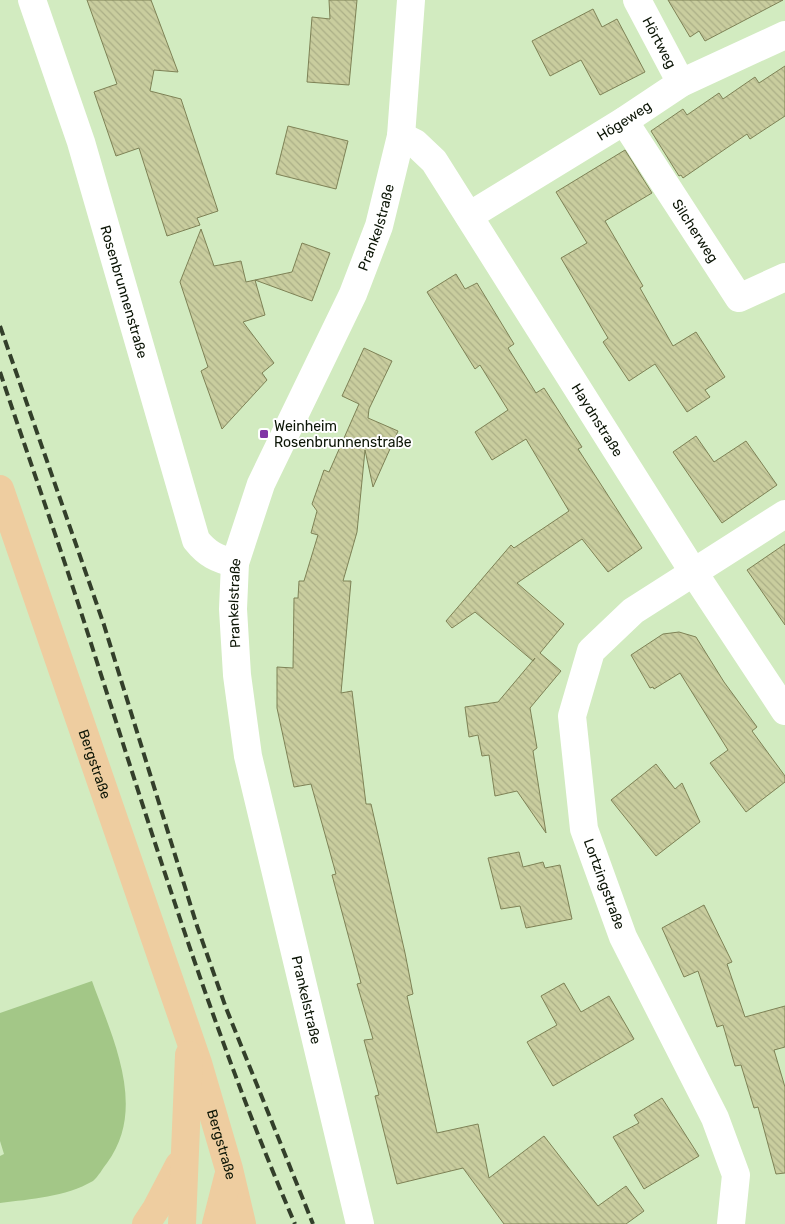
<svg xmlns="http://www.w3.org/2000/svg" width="785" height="1224" font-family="Rubik,sans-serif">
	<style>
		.green { fill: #a3c787 }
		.building { fill: url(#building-back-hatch); stroke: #7e8256 }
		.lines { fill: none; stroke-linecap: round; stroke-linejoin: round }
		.minor { stroke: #fff; stroke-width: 28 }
		.major { stroke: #eecda0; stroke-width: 28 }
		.rail { stroke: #333f2a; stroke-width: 4; stroke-dasharray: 10 5; stroke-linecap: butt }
		.poi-dot { fill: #8034a6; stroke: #fff; stroke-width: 2 }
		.labels { text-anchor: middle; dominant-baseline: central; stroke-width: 4; stroke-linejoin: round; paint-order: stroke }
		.street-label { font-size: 14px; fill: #0c1506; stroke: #fff }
		.poi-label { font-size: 14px; fill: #0c1506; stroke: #fff; text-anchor: start }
	</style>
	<defs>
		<pattern id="building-back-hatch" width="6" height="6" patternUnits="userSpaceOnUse" patternTransform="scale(1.25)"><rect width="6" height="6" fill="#c9cd9e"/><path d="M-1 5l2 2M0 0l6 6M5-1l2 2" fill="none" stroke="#abaf87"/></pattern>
	</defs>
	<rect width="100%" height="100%" fill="#d2ebc0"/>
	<!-- green -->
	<path class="green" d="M92,981C112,1037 148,1108 107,1163C103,1168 98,1177 93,1181C65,1197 31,1199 0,1203V1156L4,1154L0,1141V1013Z"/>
	<!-- building -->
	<g class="building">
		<path d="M87,0H151L178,72L154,70L150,91L181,99L218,211L197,218L200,225L167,236L139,148L116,156L94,92L117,84Z"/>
		<path d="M329,0H357L349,85L307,82L312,17L330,19Z"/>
		<path d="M668,0H783L705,41L699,31L690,37Z"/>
		<path d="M593,9L602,27L617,19L645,72L600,95L581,60L550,76L532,41Z"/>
		<path d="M785,66V116L750,139L747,134L683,178L681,175L679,176L651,131L683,109L687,115L719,93L723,99L755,77L759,83Z"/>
		<path d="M288,126L348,141L336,189L276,174Z"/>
		<path d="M625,150L652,193L605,221L643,286L640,288L673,346L696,332L725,377L705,390L710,397L687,412L655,364L629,381L603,342L608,338L561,258L587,243L556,192Z"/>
		<path d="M201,229L214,266L241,261L246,282L255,280L265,315L243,322L274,363L262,373L267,380L222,429L201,371L208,367L180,282Z"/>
		<path d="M302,243L330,253L312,301L255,280L292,272Z"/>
		<path d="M456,274L465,289L477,283L514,344L508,348L536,393L544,388L582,447L578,449L642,548L608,572L582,539L517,583L564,624L540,653L561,671L530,708L537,748L533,751L546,833L517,791L495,796L489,755L482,756L478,735L469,737L465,707L498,702L535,658L533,661L475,612L452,628L446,621L511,545L514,548L569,511L526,439L492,460L475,432L508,410L480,365L475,369L427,292Z"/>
		<path d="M364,348L392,361L369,409L368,418L398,431L373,487L365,450L357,532L343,581H351L341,693L352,691L366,804H371L405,953L413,994L407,996L437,1133L478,1124L489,1178L544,1136L598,1206L626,1186L644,1211L626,1224H504L463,1168L397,1184L375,1096L379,1095L364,1040L373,1039L357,984L361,983L332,875L336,874L311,784L294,787L277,708V667L293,668L294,598H298L299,581H304L318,535L311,533L317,511L312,504L324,470L329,472L359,404L342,396Z"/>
		<path d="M696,436L714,462L746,441L777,485L722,523L673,452Z"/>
		<path d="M785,544V625L747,570Z"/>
		<path d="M679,632L696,637L724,682L757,727L752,731L785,776V782L746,812L710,763L728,750L680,673L654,689L653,687L650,688L631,655L663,634Z"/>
		<path d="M656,764L675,789L682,783L700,822L656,856L611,800Z"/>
		<path d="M519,852L523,867L543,862L545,868L560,865L572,919L526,928L520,906L501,909L488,858Z"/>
		<path d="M704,905L732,962L727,964L745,1017L785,1006V1047L774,1050L785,1087V1173L776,1174L758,1107L754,1108L741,1065L735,1066L723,1025L717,1027L698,971L684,977L662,928Z"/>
		<path d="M564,983L581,1012L609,996L634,1039L553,1086L527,1042L557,1025L541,996Z"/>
		<path d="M662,1098L699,1156L644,1189L613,1137L639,1123L634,1115Z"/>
	</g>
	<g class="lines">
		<!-- minor -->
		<g class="minor">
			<path id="s1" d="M32,0L81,142L196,540C207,554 217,559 235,563"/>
			<path id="s2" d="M637,0L681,83"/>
			<path id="s3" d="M624,121L739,298L785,277"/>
			<path id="s4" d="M401,136L415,143L434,161L694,573L785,711"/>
			<path id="s5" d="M469,216L624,121L681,83L785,35"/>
			<path id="s6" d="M360,1224L248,756L237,675L233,609L235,563L261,484L353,294L379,226L401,136L411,0"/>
			<path d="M731,1224L736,1175L715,1118L623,937L584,829L572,716L591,651L633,611L785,514"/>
		</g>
		<!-- major -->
		<g class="major">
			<path id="s7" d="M0,489L198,1063L229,1169L242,1224"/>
			<path d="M146,1224L156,1209L179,1165"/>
			<path d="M182,1224L189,1055"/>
			<path d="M216,1224L228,1177"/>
		</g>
		<!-- rail -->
		<g class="rail">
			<path d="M0,326L104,625L197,926L226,1008L313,1224"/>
			<path d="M0,372C29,459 60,546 88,634C152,833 212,1032 295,1224"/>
		</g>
	</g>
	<!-- markers -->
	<rect class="poi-dot" x="259" y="429" width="10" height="10" rx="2.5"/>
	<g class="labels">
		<!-- street labels -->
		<g class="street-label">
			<text stroke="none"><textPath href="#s2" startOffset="48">Hörtweg</textPath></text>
			<text stroke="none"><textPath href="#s5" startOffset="182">Högeweg</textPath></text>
			<text stroke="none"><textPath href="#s6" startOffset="1040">Prankelstraße</textPath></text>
			<text stroke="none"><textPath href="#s3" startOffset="131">Silcherweg</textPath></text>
			<text stroke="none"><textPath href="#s1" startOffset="306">Rosenbrunnenstraße</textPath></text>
			<text stroke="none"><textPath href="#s4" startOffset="348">Haydnstraße</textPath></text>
			<text stroke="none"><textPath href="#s6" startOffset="635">Prankelstraße</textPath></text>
			<text stroke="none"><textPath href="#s7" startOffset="291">Bergstraße</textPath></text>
			<text transform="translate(604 884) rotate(70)">Lortzingstraße</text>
			<text transform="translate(306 1000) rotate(77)">Prankelstraße</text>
			<text stroke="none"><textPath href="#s7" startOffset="692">Bergstraße</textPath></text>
		</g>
		<!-- poi labels -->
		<g class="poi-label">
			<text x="274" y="426">Weinheim<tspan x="274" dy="16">Rosenbrunnenstraße</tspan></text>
		</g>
	</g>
</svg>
